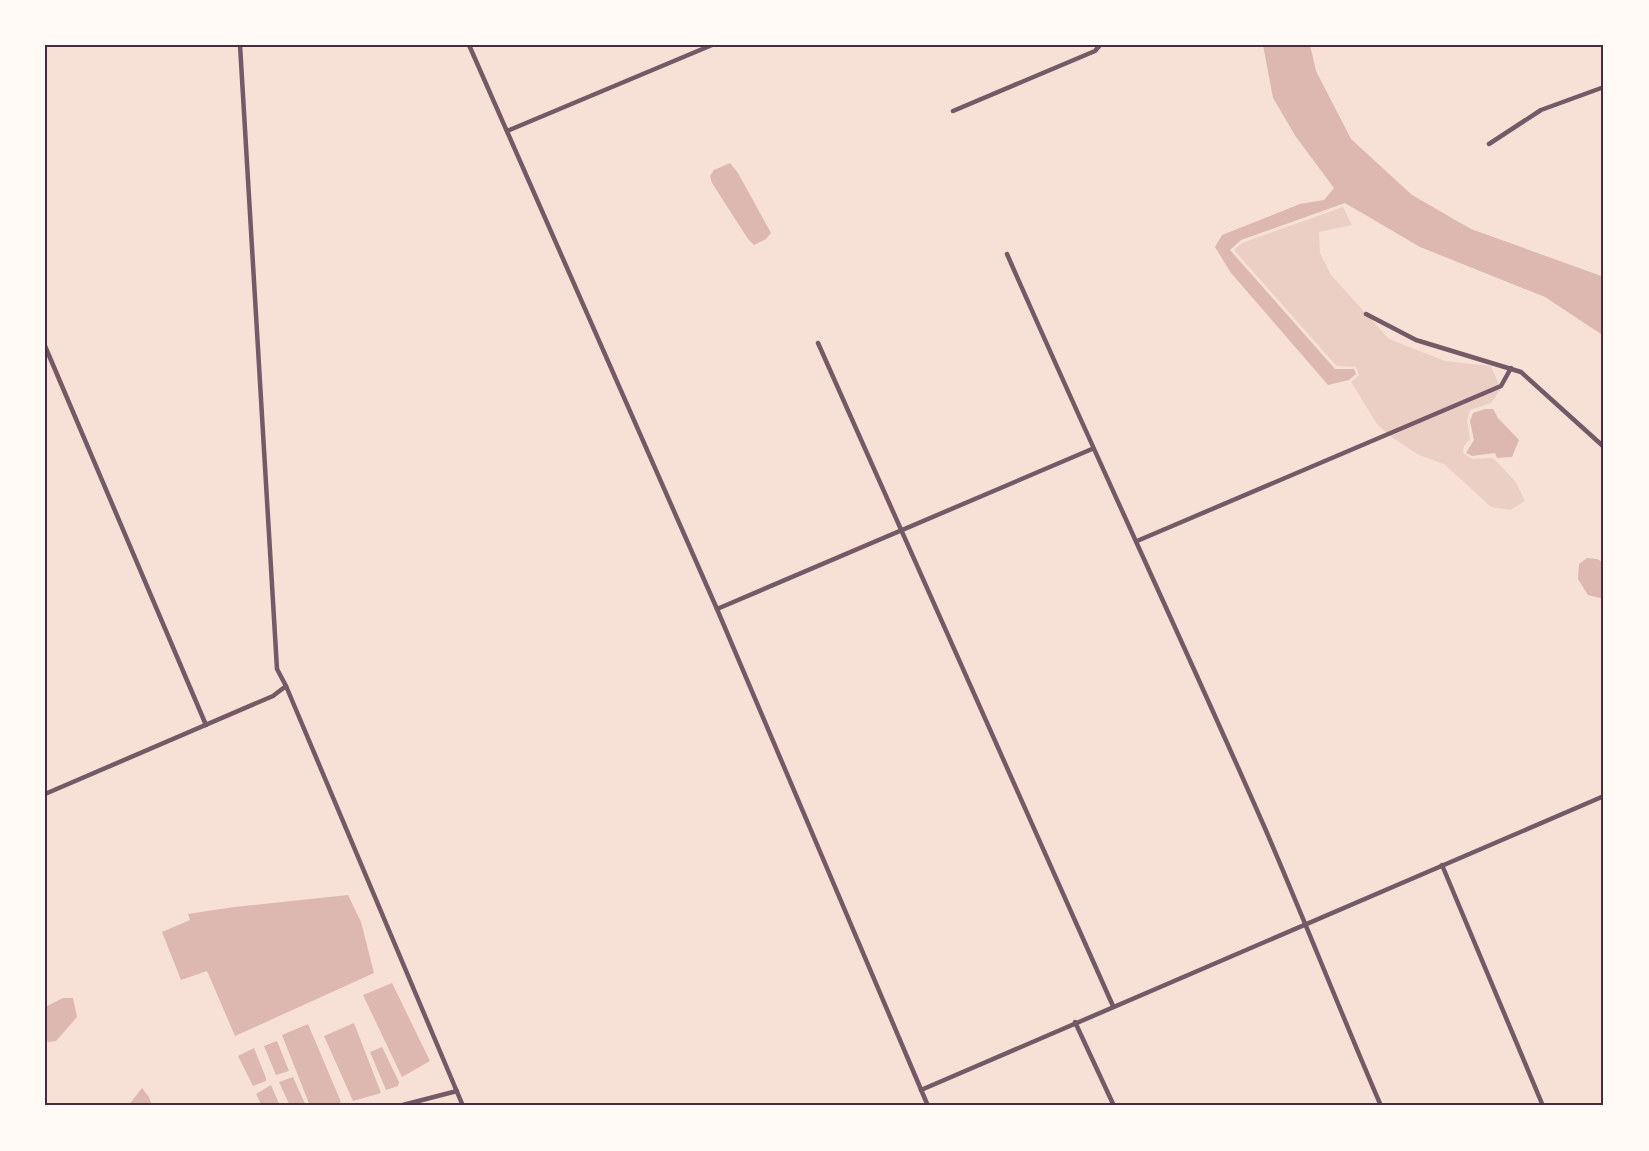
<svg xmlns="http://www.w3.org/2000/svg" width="1649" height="1151" font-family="Commissioner,sans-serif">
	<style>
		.green { fill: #ebcfc5 }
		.water { fill: #dcb8b0 }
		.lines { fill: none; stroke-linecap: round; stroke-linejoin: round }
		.minor { stroke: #755966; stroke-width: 4.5 }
		.neatline { fill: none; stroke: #4a2c40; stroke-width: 2 }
	</style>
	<rect width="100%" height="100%" fill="#f7e1d7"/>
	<!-- green -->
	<path class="green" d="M1343,207L1352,225L1319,232L1320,253L1331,275L1389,339L1445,361L1491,366L1501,389L1491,403L1470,410L1467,420L1470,439L1464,446L1463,453L1472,459L1493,458L1516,482L1525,501L1510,510L1491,507L1444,464L1419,455L1390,436L1377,424L1351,382L1359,375L1356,367L1337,366L1334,363L1234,250L1242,243Z"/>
	<!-- water -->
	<g class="water">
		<path d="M1263,45H1310L1316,71L1351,139L1412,195L1471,229L1604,277V336L1545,297L1420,247L1345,203L1241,240L1230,250L1335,369H1354L1356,374L1349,380L1328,385L1231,273L1215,247L1222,235L1300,204L1324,200L1334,188L1296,137L1273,98Z"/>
		<path d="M730,163L738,173L771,233L766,239L754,245L748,239L712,183L710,176L714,170Z"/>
		<path d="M1485,409H1493L1498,418L1519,440L1512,457L1497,458L1495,453L1472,456L1466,453L1474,440L1470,421L1473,413Z"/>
		<path d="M1587,558L1597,559L1604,563V599L1588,595L1578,579L1579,564Z"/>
		<path d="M348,895L361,922L374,973L235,1036L207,971L181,980L162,932L190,920L188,914L234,907Z"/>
		<path d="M392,983L430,1061L402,1077L363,995Z"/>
		<path d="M63,998H73L77,1017L56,1041L48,1042L45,1037V1007Z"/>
		<path d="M354,1023L381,1093L353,1101L324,1036Z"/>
		<path d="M308,1024L341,1102L334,1106H310L282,1035Z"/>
		<path d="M277,1041L289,1071L276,1075L264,1046Z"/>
		<path d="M382,1047L399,1082L398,1086L386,1090L370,1052Z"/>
		<path d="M254,1048L266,1078V1081L253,1086L238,1056Z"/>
		<path d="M293,1077L306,1106H290L279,1082Z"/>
		<path d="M271,1085L280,1106H262L256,1094Z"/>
		<path d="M142,1088L149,1097L152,1106H128Z"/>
	</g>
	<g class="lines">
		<!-- minor -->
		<g class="minor">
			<path d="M240,45L277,669L286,686L463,1106"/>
			<path d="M469,45L717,609L928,1106"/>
			<path d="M953,111L1095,51L1100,45"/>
			<path d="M507,131L712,45"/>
			<path d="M1489,144L1541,110L1604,87"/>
			<path d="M1007,254C1091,446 1180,635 1264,826C1304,919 1341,1013 1381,1106"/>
			<path d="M1366,314L1416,340L1521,372L1604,447"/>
			<path d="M818,343L1113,1006"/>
			<path d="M45,346L206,725"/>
			<path d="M1137,541L1501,386L1511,368"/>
			<path d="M717,609L1092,449"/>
			<path d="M45,794L273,696L286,686"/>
			<path d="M1442,865L1543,1106"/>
			<path d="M1075,1022L1114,1106"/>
			<path d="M921,1090L1604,796"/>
			<path d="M399,1106L457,1091"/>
		</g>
	</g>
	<!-- border -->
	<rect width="1649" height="1151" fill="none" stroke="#fffaf5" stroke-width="93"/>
	<rect x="46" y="46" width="1556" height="1058" class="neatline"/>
</svg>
